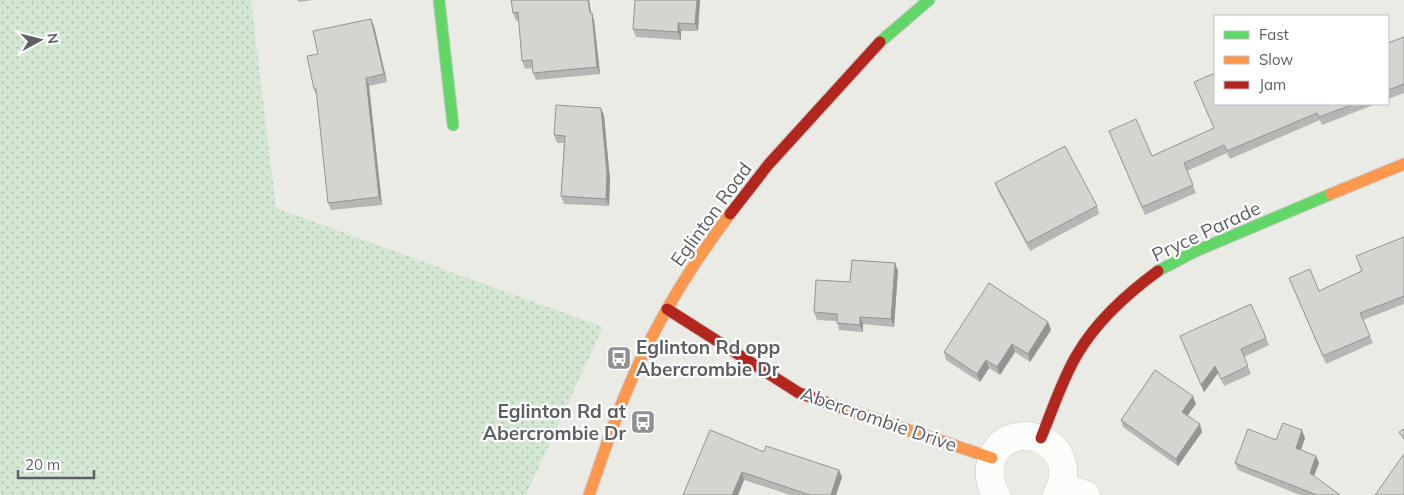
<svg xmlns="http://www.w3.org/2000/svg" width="1404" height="495" font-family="Mulish,sans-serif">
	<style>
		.green { fill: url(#green-dots) }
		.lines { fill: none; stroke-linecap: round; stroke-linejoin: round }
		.street-casing { stroke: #c8c9c8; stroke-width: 29 }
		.fast-casing { stroke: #c8c9c8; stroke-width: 13 }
		.slow-casing { stroke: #c8c9c8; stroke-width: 13 }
		.jam-casing { stroke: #c8c9c8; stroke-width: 13 }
		.street { stroke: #fcfcfb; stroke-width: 28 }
		.fast { stroke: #63d668; stroke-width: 11 }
		.slow { stroke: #ff974d; stroke-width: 11 }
		.jam { stroke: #b3261e; stroke-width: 11 }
		.wall { fill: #b7b6b4 }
		.shaded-wall { fill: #959492 }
		.building { fill: #d5d4d1; stroke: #959492 }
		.labels { text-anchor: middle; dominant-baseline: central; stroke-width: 4.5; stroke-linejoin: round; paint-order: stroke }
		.street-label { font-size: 19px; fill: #5c5f63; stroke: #fff }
		.poi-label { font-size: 19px; font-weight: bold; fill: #5c5f63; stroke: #fff; text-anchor: start }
	</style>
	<defs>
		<pattern id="green-dots" width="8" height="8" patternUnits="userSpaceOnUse" patternTransform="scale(1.25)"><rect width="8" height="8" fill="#d4e7d3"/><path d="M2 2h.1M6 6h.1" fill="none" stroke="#afbeaf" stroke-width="1.8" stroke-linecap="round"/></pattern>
	</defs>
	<rect width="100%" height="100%" fill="#ebebe6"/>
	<!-- green -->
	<path class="green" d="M0,0H251L276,208L603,327L526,495H0Z"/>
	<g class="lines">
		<defs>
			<g id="street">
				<path d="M1062,486L1086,495"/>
				<path d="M996,495C990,484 988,474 991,462C1004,413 1086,439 1057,495"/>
			</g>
			<g id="fast">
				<path d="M439,0L453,125"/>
				<path d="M880,42L929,0"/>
				<path d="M1158,271L1196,251L1331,194"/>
			</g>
			<g id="slow">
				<path d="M1331,194L1404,164"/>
				<path d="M839,407L992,458"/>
				<path d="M589,495C602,459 613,423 628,388C654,326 690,267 730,214"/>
			</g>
			<g id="jam">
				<path d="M730,214L768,165L880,42"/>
				<path d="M667,309L799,393L839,407"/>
				<path d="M1041,438C1052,411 1063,377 1078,353C1097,321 1128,293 1158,271"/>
			</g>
		</defs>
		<!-- street casing -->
		<use href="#street" class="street-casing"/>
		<!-- fast casing -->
		<use href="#fast" class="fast-casing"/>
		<!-- slow casing -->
		<use href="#slow" class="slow-casing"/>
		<!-- jam casing -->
		<use href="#jam" class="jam-casing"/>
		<!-- street -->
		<use href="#street" class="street"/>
		<!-- fast -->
		<use href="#fast" class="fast"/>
		<!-- slow -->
		<use href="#slow" class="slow"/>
		<!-- jam -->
		<use href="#jam" class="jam"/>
	</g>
	<!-- wall -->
	<g class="wall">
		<path d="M298,0H313L298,2Z"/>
		<path d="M589,0L591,13L594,20L600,74L536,80L533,73V68L525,69L522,61L519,20L516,21L513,13Z"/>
		<path d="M700,0L698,31H681V40L636,37L633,29Z"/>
		<path d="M371,19L374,26L387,82L369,86L382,205L331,210L328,203L317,97L314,89Z"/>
		<path d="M1404,37V93L1388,99V43Z"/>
		<path d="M1194,82L1215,104H1376L1322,125L1320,120L1230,159L1227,153L1187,171L1196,193L1145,215L1109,131L1152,156L1214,128Z"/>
		<path d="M601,108L604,116L610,180L609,206L564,204L561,196L564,143H557L554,135Z"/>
		<path d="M995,183L1097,206L1099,214L1030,251L998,191Z"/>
		<path d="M1404,237V304L1363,320L1373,343L1326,364L1289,278L1319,291L1362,271Z"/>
		<path d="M898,271L894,327L863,324V332L839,330L837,321L817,320L814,312L850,282Z"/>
		<path d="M1048,322L1051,330L1030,362L1015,352L1000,375L989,368L980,382L946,360L944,352Z"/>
		<path d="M1180,336L1266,338L1269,345L1244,357L1251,374L1224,386L1218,373L1204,392Z"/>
		<path d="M1196,404L1187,416L1202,432L1178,466L1123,427L1121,420Z"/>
		<path d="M1305,438L1301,450L1319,463L1314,476L1340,495H1300L1238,470L1235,463Z"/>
		<path d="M764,452L842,477L836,495H790L744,480L738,495H683Z"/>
	</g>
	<!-- shaded-wall -->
	<g class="shaded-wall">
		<path d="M588,0H589L592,18V13L594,20L600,74L597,67Z"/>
		<path d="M697,0H700L698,31L695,24Z"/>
		<path d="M371,19L374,26L387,82L384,74Z"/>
		<path d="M678,23L681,31V40L678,32Z"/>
		<path d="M366,78L369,86L382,205L379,197Z"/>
		<path d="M601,108L604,116L610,180L609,206L606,199Z"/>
		<path d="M895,263L898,271L894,327L891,319Z"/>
		<path d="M860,317L863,324V332L860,325Z"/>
		<path d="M1048,322L1051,330L1030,362L1028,354Z"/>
		<path d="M1012,344L1015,352L1000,375L997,367Z"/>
		<path d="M986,360L989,368L980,382L977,374Z"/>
		<path d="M1215,366L1218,373L1204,392L1201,385Z"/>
		<path d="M1193,396L1196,404L1185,419L1182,412Z"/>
		<path d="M1200,424L1202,432L1178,466L1176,459Z"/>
		<path d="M1302,430L1305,438L1299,455L1296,448Z"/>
		<path d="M1316,456L1319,463L1312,481L1310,473Z"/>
		<path d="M839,470L842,477L836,495H831Z"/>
		<path d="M742,472L744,480L738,495H732Z"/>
	</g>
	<!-- building -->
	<g class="building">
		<path d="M511,0H588L590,13H592L597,67L533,73L532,60L522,61L518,12L513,13Z"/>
		<path d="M635,0H697L695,24L678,23V32L633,29Z"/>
		<path d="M371,19L384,74L366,78L379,197L328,203L316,89H314L307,56L318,54L313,31Z"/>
		<path d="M1404,37V84L1388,90V43Z"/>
		<path d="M1215,73V104H1354L1319,117L1317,113L1227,151L1224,145L1184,163L1193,185L1142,207L1109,131L1136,119L1152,156L1214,128L1194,82Z"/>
		<path d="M556,105L601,108L607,173L606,199L561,196L565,136L554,135Z"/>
		<path d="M1065,146L1097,206L1027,243L995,183Z"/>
		<path d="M1404,237V296L1360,313L1370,336L1323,356L1289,278L1310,269L1319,291L1362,271L1356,256Z"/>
		<path d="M852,260L895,263L891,319L860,317V325L837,323V314L814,312L816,280L850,282Z"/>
		<path d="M989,283L1048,322L1028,354L1012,344L997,367L986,360L977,374L944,352Z"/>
		<path d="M1251,304L1266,338L1241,349L1248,366L1221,379L1215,366L1201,385L1180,336Z"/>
		<path d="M1155,370L1193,396L1182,412L1200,424L1176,459L1121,420Z"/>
		<path d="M1283,423L1302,430L1296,448L1316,456L1310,473L1340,495H1317L1235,463L1248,429L1276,440Z"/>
		<path d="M1404,429V439L1399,432Z"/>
		<path d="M710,430L764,452L766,446L839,470L831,495H810L742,472L732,495H683Z"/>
		<path d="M1404,454V495H1375Z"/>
	</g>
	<!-- icons -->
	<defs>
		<symbol id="bus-square" viewBox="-11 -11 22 22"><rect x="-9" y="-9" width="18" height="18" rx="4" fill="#8e9091" stroke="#fff"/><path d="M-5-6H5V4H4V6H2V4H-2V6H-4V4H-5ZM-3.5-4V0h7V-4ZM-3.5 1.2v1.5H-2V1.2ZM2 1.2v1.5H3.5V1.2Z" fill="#fff"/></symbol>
	</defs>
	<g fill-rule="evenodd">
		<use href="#bus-square" x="605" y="344" width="28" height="28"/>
		<use href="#bus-square" x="629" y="408" width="28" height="28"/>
	</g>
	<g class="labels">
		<!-- street labels -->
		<g class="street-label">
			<text transform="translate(711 214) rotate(-54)">Eglinton Road</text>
			<text transform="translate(1206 231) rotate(-25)">Pryce Parade</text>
			<text transform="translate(879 419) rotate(19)">Abercrombie Drive</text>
		</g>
		<!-- poi labels -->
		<g class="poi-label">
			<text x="636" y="347">Eglinton Rd opp<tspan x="636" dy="22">Abercrombie Dr</tspan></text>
			<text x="626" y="411" text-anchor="end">Eglinton Rd at<tspan x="626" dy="22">Abercrombie Dr</tspan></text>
		</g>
	</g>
	<!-- legend -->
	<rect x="1214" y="15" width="175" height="90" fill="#ffffff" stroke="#bebfc1"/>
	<rect x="1224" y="31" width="25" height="8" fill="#63d668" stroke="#bebfc1"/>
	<text x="1259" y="40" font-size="15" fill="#5c5f63">Fast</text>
	<rect x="1224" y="56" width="25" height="8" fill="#ff974d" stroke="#bebfc1"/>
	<text x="1259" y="65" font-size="15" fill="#5c5f63">Slow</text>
	<rect x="1224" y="81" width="25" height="8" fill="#b3261e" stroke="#bebfc1"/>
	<text x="1259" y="90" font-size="15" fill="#5c5f63">Jam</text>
	<!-- north arrow -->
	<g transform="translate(40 40) rotate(83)" stroke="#ffffff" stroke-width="4" paint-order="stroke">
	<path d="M0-4L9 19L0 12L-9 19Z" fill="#5c5f63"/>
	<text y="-8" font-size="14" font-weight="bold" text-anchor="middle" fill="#5c5f63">N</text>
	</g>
	<!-- scale -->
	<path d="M18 470v8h76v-8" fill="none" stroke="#5c5f63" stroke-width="2.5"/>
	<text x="25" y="470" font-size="15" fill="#5c5f63" stroke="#ffffff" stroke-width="4" paint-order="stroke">20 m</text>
</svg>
